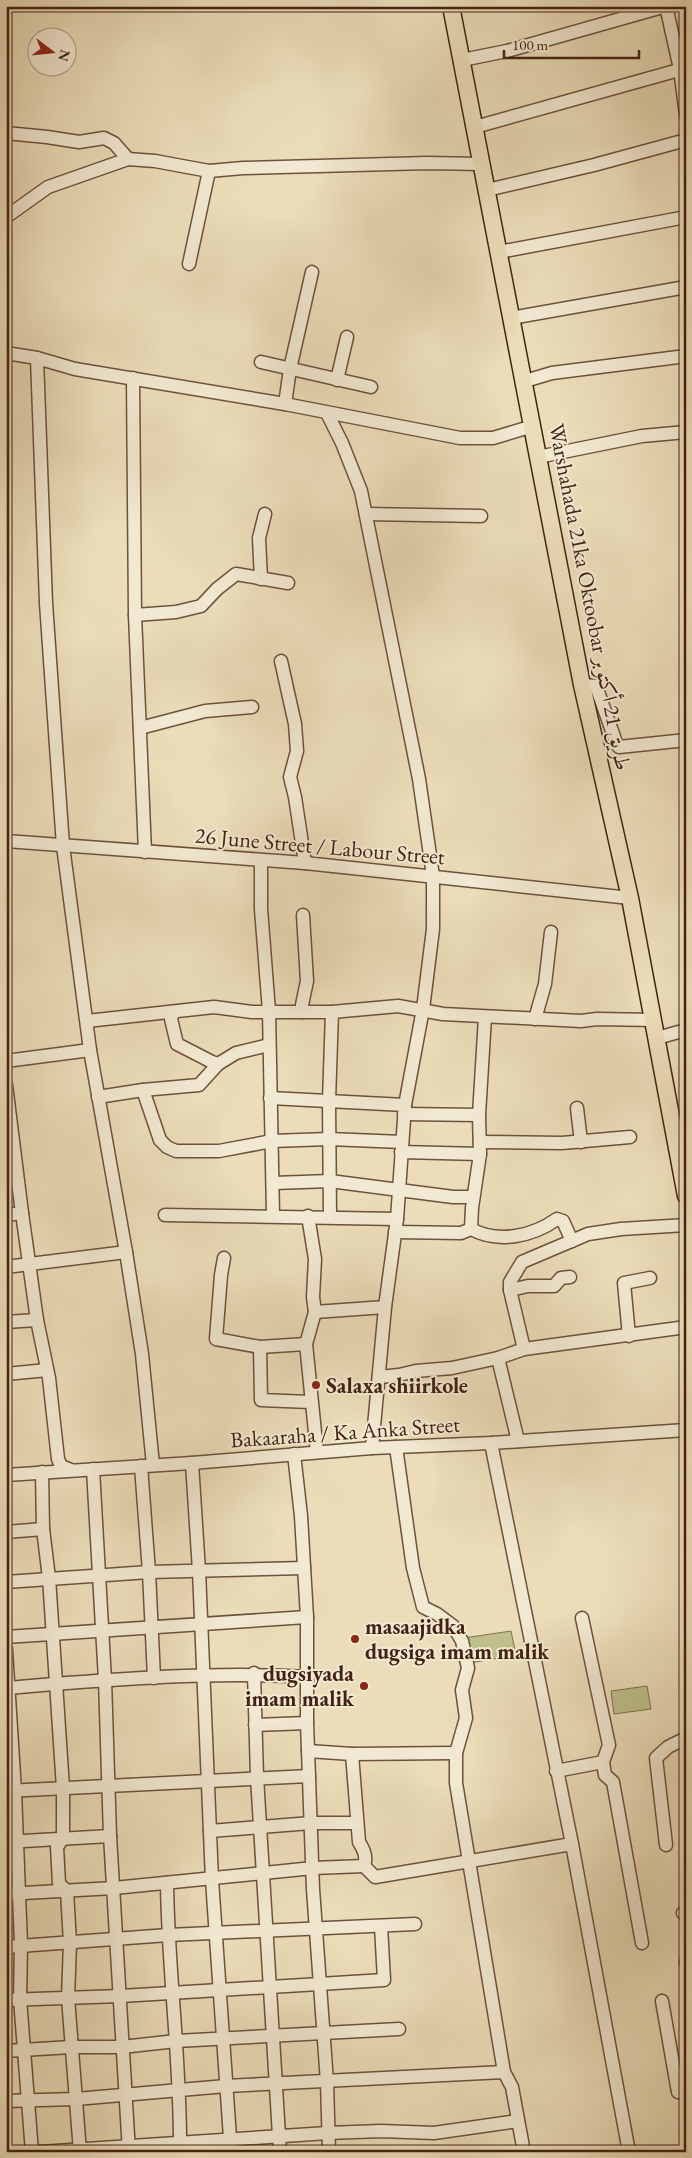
<svg xmlns="http://www.w3.org/2000/svg" width="692" height="2158" font-family="'EB Garamond',Amiri,serif">
	<style>
		.green { fill: #bebf8a; stroke: #81704e }
		.lines { fill: none; stroke-linecap: round; stroke-linejoin: round }
		.minor-casing { stroke: #6e513c; stroke-width: 15 }
		.major-casing { stroke: #442212; stroke-width: 19 }
		.minor { stroke: #f2e9d2; stroke-width: 12 }
		.major { stroke: #ebddb9; stroke-width: 16 }
		.poi-dot { fill: #8f2418; stroke: #f2e9d2; stroke-width: 2 }
		.labels { text-anchor: middle; dominant-baseline: central; stroke-width: 4; stroke-linejoin: round; paint-order: stroke }
		.street-label { font-size: 22px; fill: #442212; stroke: #f2e9d2 }
		.poi-label { font-size: 22px; font-weight: bold; fill: #442212; stroke: #f2e9d2; text-anchor: start }
	</style>
	<rect width="100%" height="100%" fill="#ebddb9"/>
	<filter id="stains"><feTurbulence type="fractalNoise" baseFrequency=".004" numOctaves="4"/><feColorMatrix values="0 0 0 0 .2 0 0 0 0 .09 0 0 0 0 .02 0 0 0 .5 -.17"/></filter>
	<radialGradient id="worn" r=".72"><stop offset=".6" stop-color="#630" stop-opacity="0"/><stop offset="1" stop-color="#630" stop-opacity=".3"/></radialGradient>
	<!-- green -->
	<g class="green">
		<path d="M511,1631L516,1655L470,1663L464,1638Z"/>
		<path d="M647,1686L651,1709L614,1714L611,1691Z"/>
	</g>
	<g class="lines">
		<defs>
			<g id="minor">
				<path d="M666,6L680,69L686,115"/>
				<path d="M462,60L507,51L666,6"/>
				<path d="M475,127L686,68"/>
				<path d="M6,133L47,137L79,142L104,138L114,143L128,159"/>
				<path d="M487,190L594,165L686,140"/>
				<path d="M6,217L48,187L128,159L155,161L209,171L243,168L427,163L482,164"/>
				<path d="M499,252L686,217"/>
				<path d="M189,264L209,171"/>
				<path d="M511,318L686,287"/>
				<path d="M6,353L37,358L75,369L285,404L460,438H493L533,426"/>
				<path d="M37,358L46,603L63,846L90,1050L126,1252L142,1354L153,1465"/>
				<path d="M261,362L371,387"/>
				<path d="M133,378L135,615L145,852"/>
				<path d="M337,380L347,337"/>
				<path d="M525,381L552,373L686,356"/>
				<path d="M285,404L290,369L312,272"/>
				<path d="M327,413L342,443L361,491L419,779L433,876V929L423,1009L405,1105L397,1219L385,1307L372,1448"/>
				<path d="M538,457L642,436L686,432"/>
				<path d="M366,514L481,516"/>
				<path d="M261,579L259,538L265,514"/>
				<path d="M135,615L176,612L201,606L217,589L236,574L288,583"/>
				<path d="M281,661L295,724L297,751L290,777L295,797L305,863"/>
				<path d="M582,685L596,686L617,745L619,747L686,740"/>
				<path d="M140,728L205,711L252,707"/>
				<path d="M6,841L305,863L630,898"/>
				<path d="M261,861V909L269,1011L273,1215"/>
				<path d="M303,915L307,981L302,1005L303,1012"/>
				<path d="M173,1012L171,1019L177,1044L212,1062L218,1064L236,1053L269,1045"/>
				<path d="M535,1019L545,984L551,932"/>
				<path d="M87,1021L214,1007L252,1012H332L398,1006L443,1014L581,1021L597,1019L654,1020"/>
				<path d="M657,1038L686,1030"/>
				<path d="M6,1061L90,1050"/>
				<path d="M6,1085L22,1213L37,1320L49,1378L58,1459L61,1466L71,1470"/>
				<path d="M143,1090L160,1140L167,1147L176,1151H219L272,1141L329,1139L402,1142"/>
				<path d="M98,1097L143,1090L199,1085L218,1064"/>
				<path d="M270,1098L405,1105"/>
				<path d="M577,1108L581,1142"/>
				<path d="M404,1114L479,1115"/>
				<path d="M480,1142L562,1143L630,1137"/>
				<path d="M401,1152L480,1154"/>
				<path d="M274,1183L330,1181L453,1197H473"/>
				<path d="M6,1215L22,1213"/>
				<path d="M165,1215L397,1219"/>
				<path d="M308,1216L315,1259L313,1297L315,1312L306,1344L317,1452"/>
				<path d="M330,1217L329,1101L332,1012"/>
				<path d="M471,1229L472,1208L480,1154L479,1115L485,1017"/>
				<path d="M395,1232L461,1233L471,1229C499,1244 533,1236 557,1219L563,1221L572,1241"/>
				<path d="M224,1258L221,1275L216,1339L260,1347L306,1344"/>
				<path d="M6,1267L126,1252"/>
				<path d="M510,1290L528,1286H554L561,1278L570,1277"/>
				<path d="M315,1312L385,1307"/>
				<path d="M6,1322L37,1320"/>
				<path d="M629,1336L624,1283L650,1278"/>
				<path d="M260,1347L261,1400L310,1402"/>
				<path d="M524,1349L510,1290V1282L522,1262L588,1234L621,1229L686,1225"/>
				<path d="M498,1358L518,1441"/>
				<path d="M6,1374L47,1370"/>
				<path d="M379,1377L399,1375L416,1371L452,1368L498,1358L524,1349L686,1327"/>
				<path d="M491,1443L572,1844L629,2152"/>
				<path d="M396,1447L413,1568L423,1607L437,1614L453,1626L462,1641L468,1668L462,1690L466,1718L456,1753V1783L504,2072L512,2087L524,2152"/>
				<path d="M294,1454L301,1516L307,1617V1723L313,1889L327,2082L329,2152"/>
				<path d="M192,1463L199,1571L212,1880L231,2152"/>
				<path d="M141,1466L149,1572L154,1678"/>
				<path d="M93,1469L105,1680L110,1836L129,2152"/>
				<path d="M42,1472L43,1529L49,1578L63,1788V1838L57,1847L59,1884L67,1891L70,1943L68,1998L80,2152"/>
				<path d="M6,1475L192,1463L372,1448L491,1443L686,1430"/>
				<path d="M6,1532L43,1529"/>
				<path d="M6,1582L149,1572L304,1568"/>
				<path d="M582,1618L609,1745L603,1762L605,1775L613,1782L642,1943"/>
				<path d="M6,1637L307,1617"/>
				<path d="M6,1650L15,1791L21,1945L20,1999L32,2152"/>
				<path d="M254,1673L257,1777L280,2152"/>
				<path d="M6,1688C106,1680 208,1671 308,1677"/>
				<path d="M255,1725L307,1723"/>
				<path d="M308,1751L352,1754L456,1753"/>
				<path d="M352,1754L359,1842C364,1850 367,1857 364,1866"/>
				<path d="M556,1771L603,1762"/>
				<path d="M6,1791L309,1776"/>
				<path d="M210,1831L311,1823H357"/>
				<path d="M6,1842L110,1836"/>
				<path d="M666,1845L656,1758L668,1747L686,1738"/>
				<path d="M364,1866L375,1877L572,1844"/>
				<path d="M167,1883C168,1973 181,2062 180,2152"/>
				<path d="M6,1894L114,1888L313,1868L364,1866"/>
				<path d="M683,1913L686,1912"/>
				<path d="M6,1947L168,1935L415,1924"/>
				<path d="M686,1961V1963"/>
				<path d="M6,2000L121,1996L384,1980L381,1926"/>
				<path d="M662,2001L678,2092L686,2091"/>
				<path d="M6,2051L71,2047H122L176,2041L399,2029"/>
				<path d="M6,2101L76,2099L226,2086L504,2072"/>
				<path d="M40,2152L328,2133L381,2131L434,2133L518,2121"/>
			</g>
			<path id="major" d="M451,6L582,685L630,898L686,1196"/>
		</defs>
		<!-- minor casing -->
		<use href="#minor" class="minor-casing"/>
		<!-- major casing -->
		<use href="#major" class="major-casing"/>
		<!-- minor -->
		<use href="#minor" class="minor"/>
		<!-- major -->
		<use href="#major" class="major"/>
	</g>
	<!-- markers -->
	<g class="poi-dot">
		<circle cx="316" cy="1385" r="5"/>
		<circle cx="355" cy="1639" r="5"/>
		<circle cx="364" cy="1686" r="5"/>
	</g>
	<g class="labels">
		<!-- street labels -->
		<g class="street-label">
			<text transform="translate(590 597) rotate(79)">Warshahada 21ka Oktoobar طريق 21 أكتوبر</text>
			<text transform="translate(320 846) rotate(5)">26 June Street / Labour Street</text>
			<text transform="translate(345 1432) rotate(-4)">Bakaaraha / Ka Anka Street</text>
		</g>
		<!-- poi labels -->
		<g class="poi-label">
			<text x="326" y="1385">Salaxa shiirkole</text>
			<text x="365" y="1626">masaajidka<tspan x="365" dy="25">dugsiga imam malik</tspan></text>
			<text x="354" y="1673" text-anchor="end">dugsiyada<tspan x="354" dy="25">imam malik</tspan></text>
		</g>
	</g>
	<!-- margin -->
	<rect width="692" height="2158" fill="none" stroke="#ebddb9" stroke-width="25"/>
	<rect x="8" y="8" width="677" height="2143" fill="none" stroke="#442212" stroke-width="2.5"/>
	<rect x="12" y="12" width="667" height="2133" fill="none" stroke="#442212"/>
	<!-- north arrow -->
	<g transform="translate(52 52) rotate(106)"><circle r="24" fill="#f2e9d2" stroke="#ac9985"/>
	<path d="M0-4L9 19L0 12L-9 19Z" fill="#8f2418"/>
	<text y="-8" font-size="14" font-weight="bold" text-anchor="middle" fill="#442212">N</text>
	</g>
	<!-- scale -->
	<path d="M504 50v8h135v-8" fill="none" stroke="#442212" stroke-width="2.5"/>
	<text x="512" y="50" font-size="15" fill="#442212" stroke="#f2e9d2" stroke-width="4" paint-order="stroke">100 m</text>
	<rect width="100%" height="100%" filter="url(#stains)"/>
	<rect width="100%" height="100%" fill="url(#worn)"/>
</svg>
